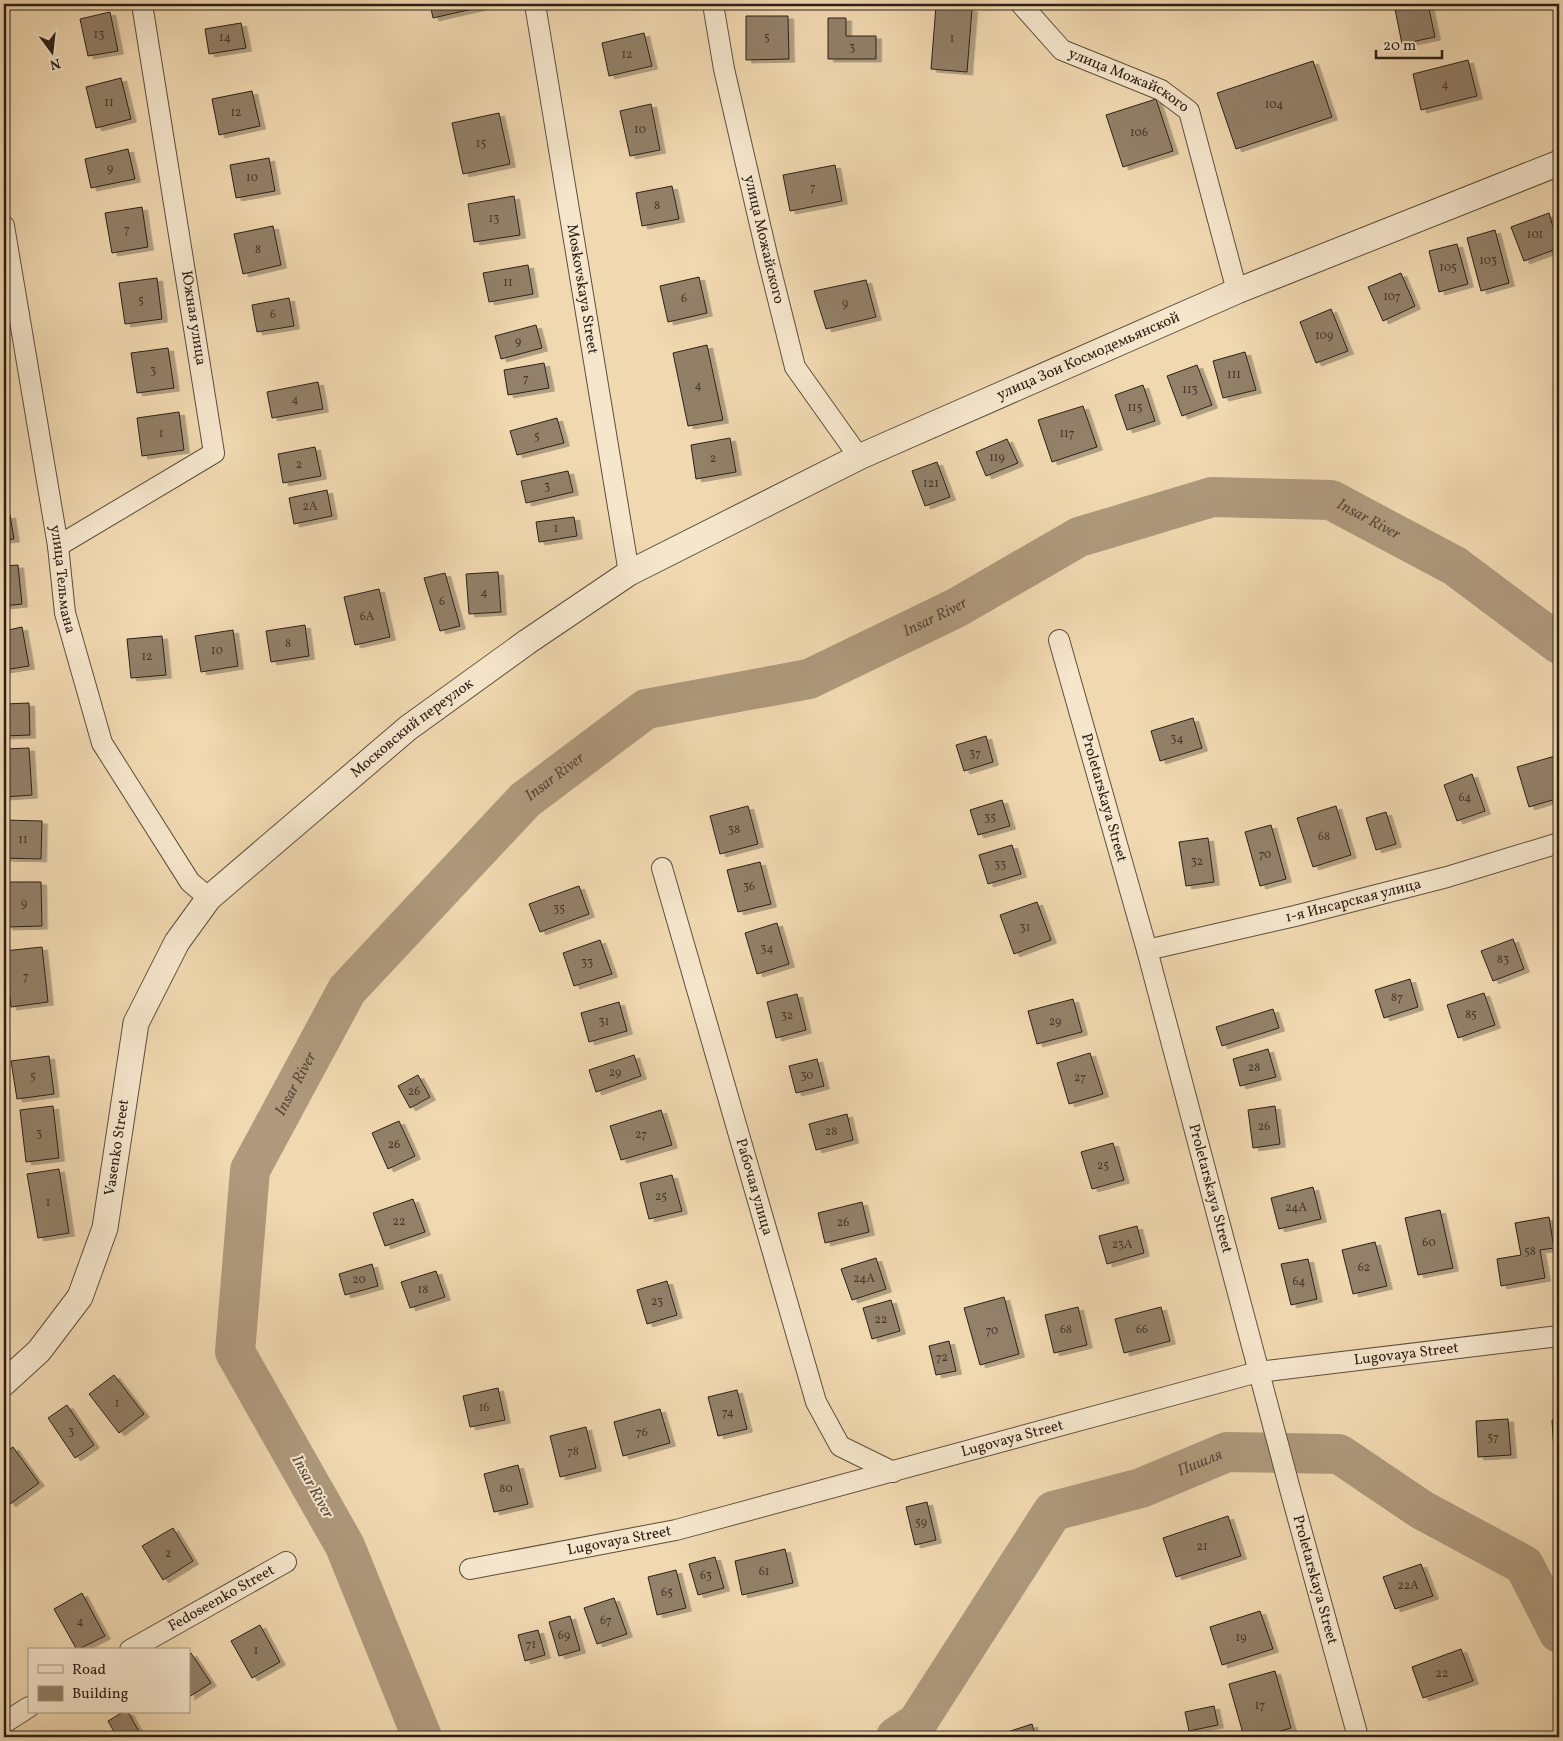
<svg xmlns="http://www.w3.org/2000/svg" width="1563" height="1741" font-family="Vollkorn,serif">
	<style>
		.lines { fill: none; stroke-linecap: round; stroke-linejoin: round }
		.river { stroke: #ae997c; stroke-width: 40 }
		.building { fill: #928067; stroke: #2d2017; filter: url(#shadow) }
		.minor-casing { stroke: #5e4e3d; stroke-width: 22 }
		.tertiary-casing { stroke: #5e4e3d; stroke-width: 27 }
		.minor { stroke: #f5e6cc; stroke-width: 20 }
		.tertiary { stroke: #f5e6cc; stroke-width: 25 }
		.labels { text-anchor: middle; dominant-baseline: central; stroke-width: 4; stroke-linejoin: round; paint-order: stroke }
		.number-label { font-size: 12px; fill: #46382b }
		.street-label { font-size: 15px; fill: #2d2017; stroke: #f5e6cc }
		.water-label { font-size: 16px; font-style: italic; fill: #5a4a3a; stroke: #f5e6cc }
	</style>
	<defs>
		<filter id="shadow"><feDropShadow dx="5.5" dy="3" stdDeviation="0" flood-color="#0004"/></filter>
	</defs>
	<rect width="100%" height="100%" fill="#f0d8b0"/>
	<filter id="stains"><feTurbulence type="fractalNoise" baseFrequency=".004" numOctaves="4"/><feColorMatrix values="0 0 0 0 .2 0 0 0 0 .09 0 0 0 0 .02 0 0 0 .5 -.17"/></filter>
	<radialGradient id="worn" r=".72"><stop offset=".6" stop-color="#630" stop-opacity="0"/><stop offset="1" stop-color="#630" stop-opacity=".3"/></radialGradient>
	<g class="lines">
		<!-- river -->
		<g class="river">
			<path id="s1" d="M422,1737L345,1546L235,1352L250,1170L347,990L525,800L646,709L809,679L956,608L1079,537L1212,497L1331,500L1455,566L1559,644"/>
			<path id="s2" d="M896,1737L917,1723L1053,1511L1141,1488L1227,1452L1339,1454L1422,1510L1524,1565L1559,1633"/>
		</g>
	</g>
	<!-- building -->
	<g class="building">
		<path d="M430,4H480L481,7L433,18Z"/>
		<path d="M1394,4H1428L1435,37L1402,44Z"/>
		<path d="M936,6L972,9L967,72L931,69Z"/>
		<path d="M110,12L118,51L88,56L80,19Z"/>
		<path d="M746,16H788L789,59L746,60Z"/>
		<path d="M828,18H846V36H876V59H828Z"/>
		<path d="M241,23L246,48L209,54L205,29Z"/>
		<path d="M644,33L652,66L609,76L602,43Z"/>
		<path d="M1468,60L1477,96L1421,110L1413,74Z"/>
		<path d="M1313,61L1332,117L1236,149L1217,93Z"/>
		<path d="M121,78L131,119L96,128L86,87Z"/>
		<path d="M252,91L260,126L219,135L212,99Z"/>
		<path d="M1156,99L1173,151L1123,167L1106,115Z"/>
		<path d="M651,104L660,150L630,156L620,111Z"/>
		<path d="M499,113L510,164L463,174L452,123Z"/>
		<path d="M128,149L135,179L91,188L85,159Z"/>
		<path d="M269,158L275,191L236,198L230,165Z"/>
		<path d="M835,165L842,201L790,211L783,175Z"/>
		<path d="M672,186L679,219L642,226L636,193Z"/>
		<path d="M514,196L520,235L474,242L468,204Z"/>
		<path d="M142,207L148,247L112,253L105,213Z"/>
		<path d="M1549,213L1559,248L1524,261L1511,227Z"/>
		<path d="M273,226L281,265L243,274L234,234Z"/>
		<path d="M1495,230L1509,283L1481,291L1467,238Z"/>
		<path d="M1457,244L1468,284L1439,292L1429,251Z"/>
		<path d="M528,265L533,294L489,302L483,273Z"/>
		<path d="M1401,273L1415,306L1383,321L1368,287Z"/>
		<path d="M699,277L707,313L668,322L660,286Z"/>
		<path d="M157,278L162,319L125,324L119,283Z"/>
		<path d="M866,280L876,317L826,329L814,291Z"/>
		<path d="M289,298L294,326L257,332L252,305Z"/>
		<path d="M1331,309L1348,351L1316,363L1300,322Z"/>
		<path d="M536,325L542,348L501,359L495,336Z"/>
		<path d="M707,345L723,420L688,426L673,353Z"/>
		<path d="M168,348L174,388L137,393L131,353Z"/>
		<path d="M1245,352L1256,390L1223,398L1213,361Z"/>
		<path d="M544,363L549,388L508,395L504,370Z"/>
		<path d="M1197,365L1212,405L1182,416L1167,376Z"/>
		<path d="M318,382L323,409L272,418L267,392Z"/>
		<path d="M1143,385L1155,421L1127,430L1115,395Z"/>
		<path d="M1083,406L1097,447L1052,462L1038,420Z"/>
		<path d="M179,412L184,450L142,456L137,418Z"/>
		<path d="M557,418L564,443L517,455L510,431Z"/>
		<path d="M730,438L736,472L696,479L691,445Z"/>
		<path d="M1007,439L1018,463L986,476L976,452Z"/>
		<path d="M315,447L321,476L283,483L278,454Z"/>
		<path d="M937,462L950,497L925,506L912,471Z"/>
		<path d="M568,471L573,492L526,503L521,481Z"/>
		<path d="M327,490L332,516L294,524L289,498Z"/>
		<path d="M10,515L14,539L4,540V516Z"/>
		<path d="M574,517L577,536L539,542L536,522Z"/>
		<path d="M18,565L22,604L4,606V566Z"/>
		<path d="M498,572L501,612L469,614L466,574Z"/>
		<path d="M445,573L460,626L440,631L424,578Z"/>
		<path d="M379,589L390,637L355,645L344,597Z"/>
		<path d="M305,625L309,656L271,662L266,631Z"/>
		<path d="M22,627L29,666L4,670V631Z"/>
		<path d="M233,630L238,666L201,672L195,636Z"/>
		<path d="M162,636L166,675L131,678L127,639Z"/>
		<path d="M29,703L30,735L4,736V704Z"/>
		<path d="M1193,718L1202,748L1160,761L1151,731Z"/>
		<path d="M986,736L993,762L964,771L956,745Z"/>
		<path d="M29,748L32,795L4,797V749Z"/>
		<path d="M1555,756L1559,772V798L1529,807L1517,767Z"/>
		<path d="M1472,774L1485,811L1457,821L1444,785Z"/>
		<path d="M1002,800L1010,826L978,835L970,810Z"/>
		<path d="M748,806L758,844L720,854L710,816Z"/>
		<path d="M1336,806L1351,855L1313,867L1297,818Z"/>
		<path d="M1386,812L1396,844L1376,850L1366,818Z"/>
		<path d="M4,820L42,821L41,859L4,858Z"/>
		<path d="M1271,825L1286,879L1260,886L1245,832Z"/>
		<path d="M1208,838L1214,882L1186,886L1179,842Z"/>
		<path d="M1012,845L1021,874L988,884L979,855Z"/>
		<path d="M760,862L771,904L738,912L727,870Z"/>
		<path d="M6,882H41L42,926L7,927Z"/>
		<path d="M579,886L589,914L540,932L529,904Z"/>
		<path d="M1037,902L1051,940L1014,954L1000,915Z"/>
		<path d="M777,923L789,964L757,974L745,933Z"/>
		<path d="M1513,939L1524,969L1493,981L1481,951Z"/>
		<path d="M600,940L612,974L574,986L563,953Z"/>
		<path d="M42,947L48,1002L11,1007L4,951Z"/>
		<path d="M1410,979L1418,1007L1384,1018L1375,990Z"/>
		<path d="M1484,993L1495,1025L1458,1038L1447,1005Z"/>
		<path d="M797,994L806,1030L776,1038L767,1002Z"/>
		<path d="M1073,999L1082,1032L1037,1044L1028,1011Z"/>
		<path d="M619,1002L627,1031L589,1042L581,1013Z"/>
		<path d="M1273,1009L1279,1028L1222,1046L1216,1027Z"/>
		<path d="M1268,1049L1276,1077L1240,1086L1233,1059Z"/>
		<path d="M1090,1053L1103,1094L1069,1104L1057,1063Z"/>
		<path d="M634,1055L641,1076L596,1092L589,1070Z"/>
		<path d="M49,1056L54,1094L17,1099L11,1061Z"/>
		<path d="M817,1059L824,1086L796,1093L789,1066Z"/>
		<path d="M418,1075L430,1097L410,1108L398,1086Z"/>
		<path d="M53,1106L59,1158L26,1162L20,1110Z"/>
		<path d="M1275,1106L1280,1144L1253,1148L1248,1110Z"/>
		<path d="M661,1110L672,1145L621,1160L610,1126Z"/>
		<path d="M847,1114L853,1140L816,1150L809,1124Z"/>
		<path d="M399,1121L415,1156L388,1169L372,1133Z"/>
		<path d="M1113,1143L1124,1180L1092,1189L1081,1152Z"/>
		<path d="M59,1169L69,1233L38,1238L27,1174Z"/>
		<path d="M672,1175L682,1211L649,1219L640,1183Z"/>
		<path d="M1313,1187L1321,1219L1279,1229L1271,1198Z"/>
		<path d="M413,1199L425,1232L385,1246L373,1213Z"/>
		<path d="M862,1202L869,1232L825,1243L818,1213Z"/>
		<path d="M1440,1210L1453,1268L1418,1275L1405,1218Z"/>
		<path d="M1549,1217L1554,1248L1540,1250L1545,1278L1501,1286L1497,1259L1521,1255L1515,1223Z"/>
		<path d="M1137,1226L1144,1253L1107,1264L1099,1236Z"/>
		<path d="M1375,1242L1387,1286L1353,1294L1342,1250Z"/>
		<path d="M876,1258L886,1289L852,1300L841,1269Z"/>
		<path d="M1308,1259L1317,1299L1291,1305L1281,1264Z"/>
		<path d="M372,1264L378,1286L345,1295L339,1274Z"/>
		<path d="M436,1271L445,1297L410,1308L401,1282Z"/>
		<path d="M667,1281L677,1315L647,1324L637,1290Z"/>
		<path d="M1004,1297L1019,1354L980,1365L964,1308Z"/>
		<path d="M891,1300L900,1331L872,1339L863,1308Z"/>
		<path d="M1078,1307L1087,1345L1054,1353L1045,1315Z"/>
		<path d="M1161,1307L1170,1341L1124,1353L1115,1319Z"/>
		<path d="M949,1341L956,1371L936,1375L929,1346Z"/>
		<path d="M114,1375L144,1414L119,1433L89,1394Z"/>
		<path d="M498,1388L505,1420L470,1427L463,1396Z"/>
		<path d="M737,1390L747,1429L718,1436L708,1397Z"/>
		<path d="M67,1405L94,1445L75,1458L48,1418Z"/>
		<path d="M660,1409L670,1443L623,1456L614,1422Z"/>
		<path d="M1508,1419L1511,1455L1478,1457L1476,1421Z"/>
		<path d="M1559,1419V1451L1554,1452L1552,1420Z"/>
		<path d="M586,1427L596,1468L560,1477L550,1436Z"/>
		<path d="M13,1447L39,1483L10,1504L4,1495V1453Z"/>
		<path d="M518,1465L528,1504L494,1512L484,1474Z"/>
		<path d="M927,1502L936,1540L915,1545L906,1507Z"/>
		<path d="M1228,1516L1241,1556L1176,1577L1163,1538Z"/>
		<path d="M173,1528L193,1561L163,1580L142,1546Z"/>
		<path d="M785,1549L793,1583L742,1595L735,1561Z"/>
		<path d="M715,1557L724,1588L698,1595L689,1564Z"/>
		<path d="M1421,1564L1433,1596L1395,1609L1383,1577Z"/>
		<path d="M676,1570L686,1608L657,1615L648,1577Z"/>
		<path d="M82,1593L105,1636L77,1650L54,1609Z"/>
		<path d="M614,1598L627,1634L597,1644L584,1608Z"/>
		<path d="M1260,1611L1273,1649L1222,1665L1210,1627Z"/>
		<path d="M570,1616L580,1650L559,1656L549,1622Z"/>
		<path d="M260,1625L280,1662L252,1678L231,1641Z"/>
		<path d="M538,1630L545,1655L525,1661L518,1635Z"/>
		<path d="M1461,1649L1473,1681L1423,1698L1412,1667Z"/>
		<path d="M191,1653L211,1683L189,1697V1655Z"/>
		<path d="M1275,1671L1291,1728L1259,1737H1244L1229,1684Z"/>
		<path d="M1214,1706L1218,1725L1189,1731L1185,1712Z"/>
		<path d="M123,1712H128L142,1737H117L108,1721Z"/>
		<path d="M1032,1724L1036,1737H992Z"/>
	</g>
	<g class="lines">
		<defs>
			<g id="minor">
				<path id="s3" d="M535,4L629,573"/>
				<path id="s4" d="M713,4L724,69L767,255L795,367L859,457"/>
				<path id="s5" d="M1021,4L1062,50L1161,90L1189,111L1237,291"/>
				<path id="s6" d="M4,226L58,546L65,613L102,743L190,882L209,898"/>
				<path d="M58,546L214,453L142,4"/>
				<path id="s7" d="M1059,640L1147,950L1291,1493L1358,1737"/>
				<path id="s8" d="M662,868L816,1402L840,1446L893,1472"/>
				<path id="s9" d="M1147,950L1295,916L1447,877L1559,843"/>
				<path id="s10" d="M470,1569L676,1530L1258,1372L1559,1336"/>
				<path id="s11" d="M130,1650L286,1562"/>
				<path d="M4,1723L29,1707"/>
			</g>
			<g id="tertiary">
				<path id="s12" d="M4,1383L39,1351L80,1297L105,1228L136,1023L177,942L209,898L408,728L527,642L629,573L859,457L1237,291L1559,163"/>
			</g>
		</defs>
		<!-- minor casing -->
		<use href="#minor" class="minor-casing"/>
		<!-- tertiary casing -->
		<use href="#tertiary" class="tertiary-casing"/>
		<!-- minor -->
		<use href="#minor" class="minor"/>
		<!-- tertiary -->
		<use href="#tertiary" class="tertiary"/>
	</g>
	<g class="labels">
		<!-- number labels -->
		<g class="number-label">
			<text x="99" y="35">13</text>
			<text x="225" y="38">14</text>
			<text x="767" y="38">5</text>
			<text x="952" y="39">1</text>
			<text x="852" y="48">3</text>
			<text x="627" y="55">12</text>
			<text x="1445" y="85">4</text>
			<text x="109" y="103">11</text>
			<text x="1274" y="105">104</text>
			<text x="236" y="113">12</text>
			<text x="640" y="130">10</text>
			<text x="1139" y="133">106</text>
			<text x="481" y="144">15</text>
			<text x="110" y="169">9</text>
			<text x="252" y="178">10</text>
			<text x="813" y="188">7</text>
			<text x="657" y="206">8</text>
			<text x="494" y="219">13</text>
			<text x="127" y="230">7</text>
			<text x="1535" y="235">101</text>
			<text x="258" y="250">8</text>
			<text x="1488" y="261">103</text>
			<text x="1448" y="268">105</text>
			<text x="508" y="283">11</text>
			<text x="1392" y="297">107</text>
			<text x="684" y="299">6</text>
			<text x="141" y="301">5</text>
			<text x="845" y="304">9</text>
			<text x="273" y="315">6</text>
			<text x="1324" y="336">109</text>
			<text x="518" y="342">9</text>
			<text x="153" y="371">3</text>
			<text x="1234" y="375">111</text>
			<text x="526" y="379">7</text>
			<text x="698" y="386">4</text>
			<text x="1190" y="390">113</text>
			<text x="295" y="400">4</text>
			<text x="1135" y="408">115</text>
			<text x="161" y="434">1</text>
			<text x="1067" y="434">117</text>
			<text x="537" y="437">5</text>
			<text x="997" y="458">119</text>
			<text x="713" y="459">2</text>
			<text x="299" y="465">2</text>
			<text x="931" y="484">121</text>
			<text x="547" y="487">3</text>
			<text x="310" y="507">2А</text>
			<text x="556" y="529">1</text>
			<text x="484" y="593">4</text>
			<text x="442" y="602">6</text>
			<text x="367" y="617">6А</text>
			<text x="288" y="644">8</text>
			<text x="217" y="651">10</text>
			<text x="147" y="657">12</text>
			<text x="1177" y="739">34</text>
			<text x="975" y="754">37</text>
			<text x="1465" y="798">64</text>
			<text x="990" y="818">35</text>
			<text x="734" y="830">38</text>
			<text x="1324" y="837">68</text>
			<text x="23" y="840">11</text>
			<text x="1265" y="855">70</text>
			<text x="1197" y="862">32</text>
			<text x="1000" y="865">33</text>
			<text x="749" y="887">36</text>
			<text x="24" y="904">9</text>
			<text x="559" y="909">35</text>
			<text x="1025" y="928">31</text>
			<text x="767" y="949">34</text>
			<text x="1503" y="960">83</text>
			<text x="587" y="963">33</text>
			<text x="26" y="977">7</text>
			<text x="1397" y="998">87</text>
			<text x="1471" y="1015">85</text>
			<text x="787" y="1016">32</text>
			<text x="604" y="1022">31</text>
			<text x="1055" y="1022">29</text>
			<text x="1254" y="1068">28</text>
			<text x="615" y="1073">29</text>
			<text x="807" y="1076">30</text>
			<text x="33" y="1077">5</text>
			<text x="1080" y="1078">27</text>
			<text x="414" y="1092">26</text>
			<text x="1264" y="1127">26</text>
			<text x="831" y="1132">28</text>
			<text x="39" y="1134">3</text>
			<text x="641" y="1135">27</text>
			<text x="394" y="1145">26</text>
			<text x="1103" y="1166">25</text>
			<text x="661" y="1197">25</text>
			<text x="48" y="1203">1</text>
			<text x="1296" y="1208">24А</text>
			<text x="399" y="1222">22</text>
			<text x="843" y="1223">26</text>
			<text x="1429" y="1243">60</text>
			<text x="1122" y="1245">23А</text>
			<text x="1530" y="1252">58</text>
			<text x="1364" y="1268">62</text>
			<text x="864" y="1279">24А</text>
			<text x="359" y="1280">20</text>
			<text x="1299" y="1282">64</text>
			<text x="423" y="1290">18</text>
			<text x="657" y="1302">23</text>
			<text x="881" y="1320">22</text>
			<text x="1066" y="1330">68</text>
			<text x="1142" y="1330">66</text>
			<text x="992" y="1331">70</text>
			<text x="942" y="1358">72</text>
			<text x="117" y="1404">1</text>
			<text x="484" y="1408">16</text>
			<text x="728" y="1413">74</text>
			<text x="71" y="1432">3</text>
			<text x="642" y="1433">76</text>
			<text x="1493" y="1438">57</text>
			<text x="573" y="1452">78</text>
			<text x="506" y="1489">80</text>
			<text x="921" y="1523">59</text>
			<text x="1202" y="1547">21</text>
			<text x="168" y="1554">2</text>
			<text x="764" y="1572">61</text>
			<text x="706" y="1576">63</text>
			<text x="1408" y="1586">22А</text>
			<text x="667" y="1593">65</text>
			<text x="606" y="1621">67</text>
			<text x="80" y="1622">4</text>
			<text x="564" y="1636">69</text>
			<text x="1241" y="1638">19</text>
			<text x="531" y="1645">71</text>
			<text x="256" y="1651">1</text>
			<text x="1442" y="1674">22</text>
			<text x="1260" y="1706">17</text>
		</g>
		<!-- street labels -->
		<g class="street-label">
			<text stroke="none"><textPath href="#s5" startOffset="135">улица Можайского</textPath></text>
			<text stroke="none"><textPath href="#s4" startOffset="241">улица Можайского</textPath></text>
			<text stroke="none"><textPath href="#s3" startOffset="289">Moskovskaya Street</textPath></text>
			<text transform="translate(193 318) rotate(81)">Южная улица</text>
			<text stroke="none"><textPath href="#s12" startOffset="1581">улица Зои Космодемьянской</textPath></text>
			<text stroke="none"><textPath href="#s6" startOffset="358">улица Тельмана</textPath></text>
			<text stroke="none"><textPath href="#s12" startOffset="806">Московский переулок</textPath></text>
			<text stroke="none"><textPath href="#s7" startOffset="164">Proletarskaya Street</textPath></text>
			<text stroke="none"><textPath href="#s9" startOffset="212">1-я Инсарская улица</textPath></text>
			<text stroke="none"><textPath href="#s12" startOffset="270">Vasenko Street</textPath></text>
			<text stroke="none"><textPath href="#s8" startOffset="332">Рабочая улица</textPath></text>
			<text stroke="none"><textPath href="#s7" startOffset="569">Proletarskaya Street</textPath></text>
			<text stroke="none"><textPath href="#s10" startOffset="962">Lugovaya Street</textPath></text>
			<text stroke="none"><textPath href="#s10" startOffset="558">Lugovaya Street</textPath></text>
			<text stroke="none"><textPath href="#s10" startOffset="152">Lugovaya Street</textPath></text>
			<text stroke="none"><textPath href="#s7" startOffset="974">Proletarskaya Street</textPath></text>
			<text stroke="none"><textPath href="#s11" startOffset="105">Fedoseenko Street</textPath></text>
		</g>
		<!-- water labels -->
		<g class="water-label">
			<text stroke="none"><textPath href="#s1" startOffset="1999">Insar River</textPath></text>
			<text stroke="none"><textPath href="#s1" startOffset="1534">Insar River</textPath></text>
			<text stroke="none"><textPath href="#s1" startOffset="1114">Insar River</textPath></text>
			<text stroke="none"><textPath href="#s1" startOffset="709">Insar River</textPath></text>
			<text stroke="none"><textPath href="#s2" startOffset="432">Пишля</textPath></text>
			<text transform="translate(312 1487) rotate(61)">Insar River</text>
		</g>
	</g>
	<!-- margin -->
	<rect width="1563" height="1741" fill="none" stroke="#f0d8b0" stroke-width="20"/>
	<rect x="5" y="5" width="1553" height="1731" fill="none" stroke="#2d2017" stroke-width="2.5"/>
	<rect x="10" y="10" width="1543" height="1721" fill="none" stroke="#2d2017"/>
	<!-- legend -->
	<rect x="28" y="1648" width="162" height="65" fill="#f5e6cc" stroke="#a59784"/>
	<rect x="38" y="1665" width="25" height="8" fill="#f5e6cc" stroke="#a59784"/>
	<text x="72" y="1674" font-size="15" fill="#2d2017">Road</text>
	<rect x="38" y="1686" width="25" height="15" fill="#928067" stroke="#a59784"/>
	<text x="72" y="1698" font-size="15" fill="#2d2017">Building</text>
	<!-- north arrow -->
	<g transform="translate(52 52) rotate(165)" stroke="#f5e6cc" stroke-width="4" paint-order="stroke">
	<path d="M0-4L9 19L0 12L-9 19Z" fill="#2d2017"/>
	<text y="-8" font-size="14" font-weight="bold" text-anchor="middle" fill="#2d2017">N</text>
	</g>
	<!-- scale -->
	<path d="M1376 50v8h66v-8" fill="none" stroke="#2d2017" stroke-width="2.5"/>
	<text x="1383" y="50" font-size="15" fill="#2d2017" stroke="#f5e6cc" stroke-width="4" paint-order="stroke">20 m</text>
	<rect width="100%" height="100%" filter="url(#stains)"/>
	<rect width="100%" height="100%" fill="url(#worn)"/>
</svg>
